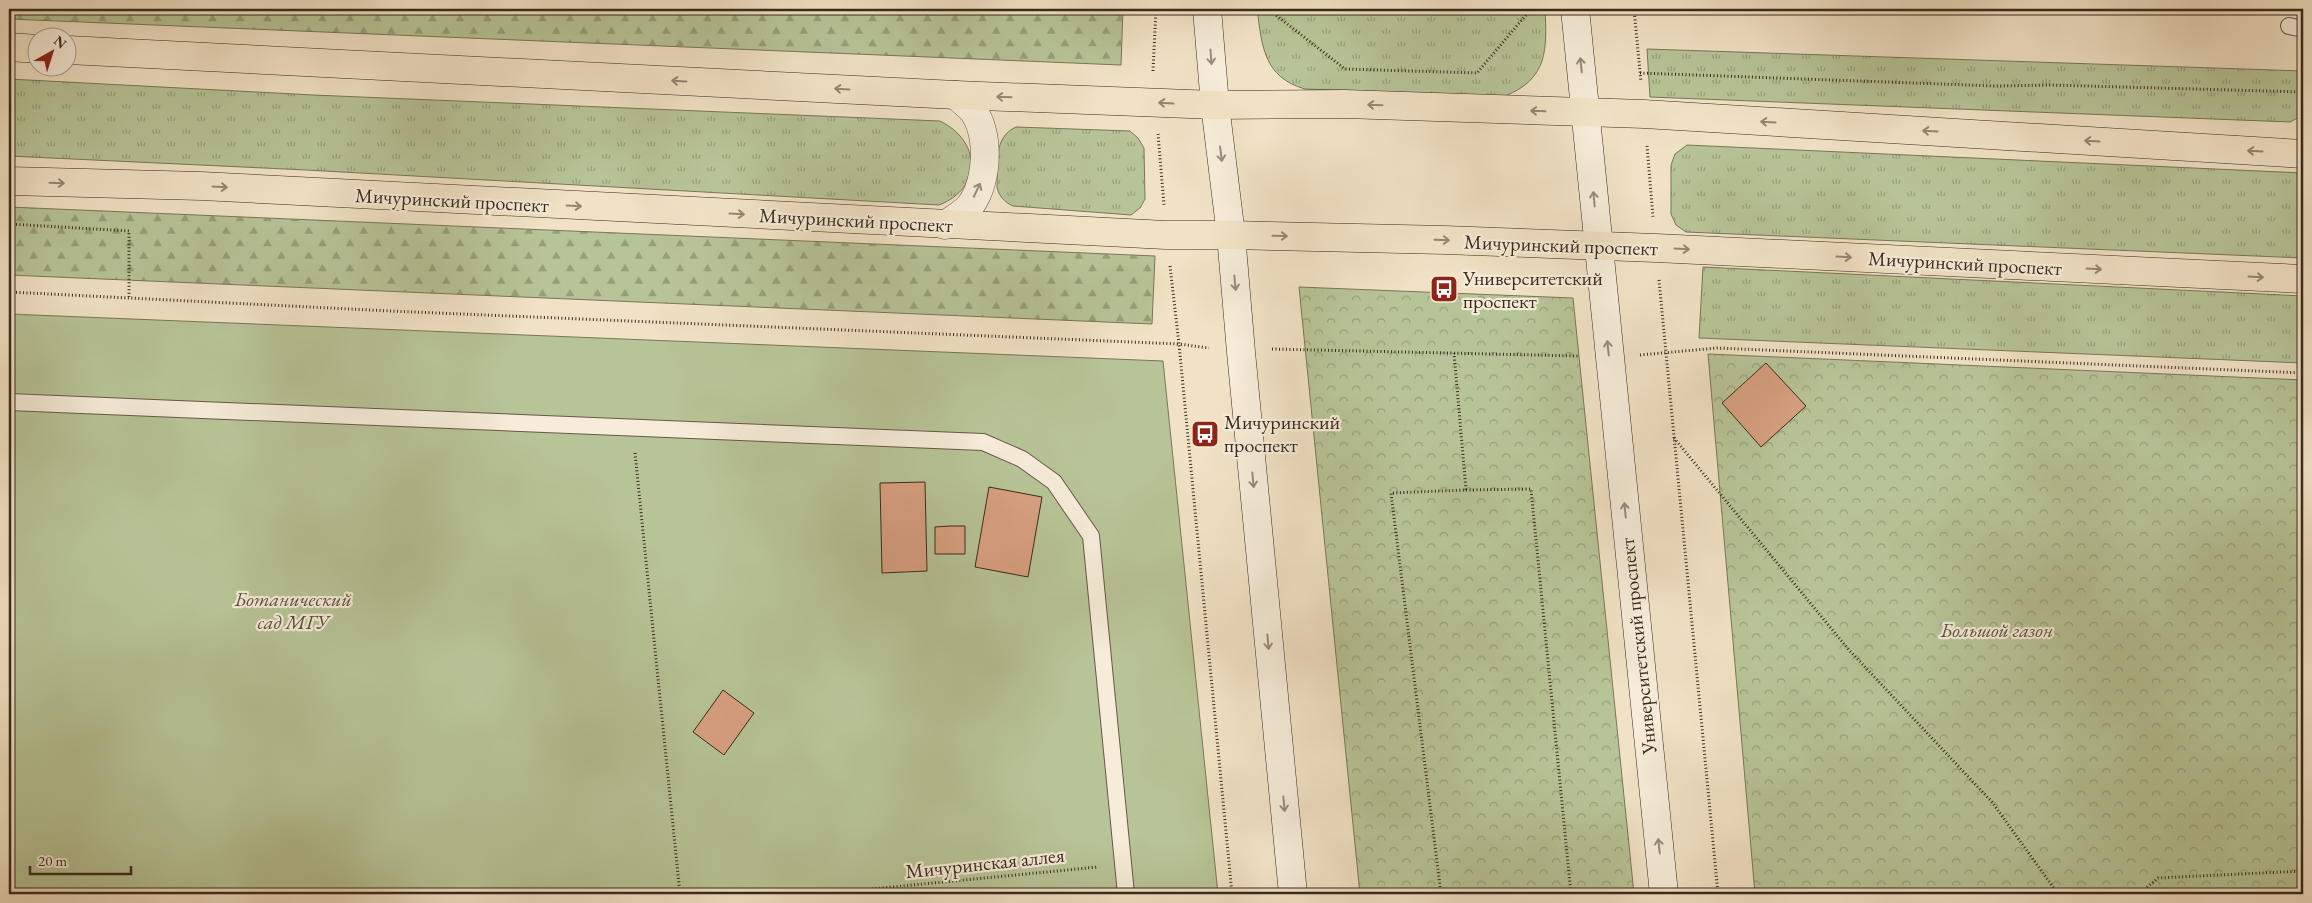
<svg xmlns="http://www.w3.org/2000/svg" width="2312" height="903" font-family="'EB Garamond',serif">
	<style>
		.grass { fill: url(#grass-tufts); stroke: #78775a }
		.forest { fill: url(#forest-firs); stroke: #78775a }
		.park { fill: url(#park-crowns); stroke: #78775a }
		.garden { fill: #b7c497; stroke: #78775a }
		.building { fill: #d8a081; stroke: #392a1d }
		.lines { fill: none; stroke-linecap: round; stroke-linejoin: round }
		.lane-casing { stroke: #675847; stroke-width: 18 }
		.street-casing { stroke: #675847; stroke-width: 29 }
		.secondary-casing { stroke: #392a1d; stroke-width: 29 }
		.primary-casing { stroke: #392a1d; stroke-width: 29 }
		.path { stroke: #392a1d; stroke-width: 3; stroke-dasharray: 1 2.5; stroke-linecap: butt }
		.lane { stroke: #f6ecd9; stroke-width: 16 }
		.street { stroke: #f6ecd9; stroke-width: 28 }
		.secondary { stroke: #f6ecd9; stroke-width: 28 }
		.primary { stroke: #f1e2c5; stroke-width: 28 }
		.oneway { stroke: #988b7b }
		.oneway2 { stroke: #958671 }
		.labels { text-anchor: middle; dominant-baseline: central; stroke-width: 4.5; stroke-linejoin: round; paint-order: stroke }
		.street-label { font-size: 20px; fill: #392a1d; stroke: #f6ecd9 }
		.poi-label { font-size: 20px; fill: #392a1d; stroke: #f6ecd9; text-anchor: start }
		.park-label { font-size: 20px; font-style: italic; fill: #58503c; stroke: #f6ecd9 }
	</style>
	<defs>
		<pattern id="grass-tufts" width="24" height="20" patternUnits="userSpaceOnUse" patternTransform="scale(1.25)"><rect width="24" height="20" fill="#b7c497"/><path d="M3 7l-1-3M5 7V3M7 7l1-3M15 17l-1-3M17 17v-4M19 17l1-3" fill="none" stroke="#969f7b"/></pattern>
		<pattern id="forest-firs" width="22" height="20" patternUnits="userSpaceOnUse" patternTransform="scale(1.25)"><rect width="22" height="20" fill="#b7c497"/><path d="M5 1l3.5 6h-7zM16 11l3.5 6h-7z" fill="#969f7b"/></pattern>
		<pattern id="park-crowns" width="20" height="18" patternUnits="userSpaceOnUse" patternTransform="scale(1.25)"><rect width="20" height="18" fill="#b7c497"/><path d="M2 6a3 3 0 1 1 6 0M12 15a3 3 0 1 1 6 0" fill="none" stroke="#969f7b"/></pattern>
	</defs>
	<rect width="100%" height="100%" fill="#f1e2c5"/>
	<filter id="stains"><feTurbulence type="fractalNoise" baseFrequency=".004" numOctaves="4"/><feColorMatrix values="0 0 0 0 .2 0 0 0 0 .09 0 0 0 0 .02 0 0 0 .5 -.17"/></filter>
	<radialGradient id="worn" r=".72"><stop offset=".6" stop-color="#630" stop-opacity="0"/><stop offset="1" stop-color="#630" stop-opacity=".3"/></radialGradient>
	<!-- grass -->
	<g class="grass">
		<path d="M1257,9H1545C1547,49 1548,79 1505,96L1305,89C1263,77 1262,45 1257,9Z"/>
		<path d="M1647,49L2303,71V115L2290,122L1650,97Z"/>
		<path d="M9,79L313,95L940,121C981,141 983,188 939,205L306,170L9,156Z"/>
		<path d="M1016,127L1130,131L1138,138L1144,148L1145,199L1140,208L1131,215L1013,206C1004,202 999,196 997,187C998,165 993,137 1016,127Z"/>
		<path d="M1687,145L2303,173V258L1686,232L1676,225L1671,214V165L1675,154Z"/>
		<path d="M1703,267L2303,296V363L1699,338Z"/>
	</g>
	<!-- forest -->
	<g class="forest">
		<path d="M9,9H1123L1121,65L9,19Z"/>
		<path d="M9,207L1155,256L1152,324L9,275Z"/>
	</g>
	<!-- park -->
	<g class="park">
		<path d="M1299,287L1573,298L1634,894H1360Z"/>
		<path d="M1708,354L2303,380V894H1755Z"/>
	</g>
	<!-- garden -->
	<path class="garden" d="M9,314L1163,361L1218,894H9Z"/>
	<!-- building -->
	<g class="building">
		<path d="M1766,363L1806,406L1761,447L1722,403Z"/>
		<rect x="9" y="420" width="2" height="35"/>
		<path d="M925,482L927,571L882,573L880,483Z"/>
		<path d="M989,487L1042,497L1028,577L975,567Z"/>
		<path d="M950,526H965V554H935V527Z"/>
		<path d="M723,690L754,713L724,755L693,732Z"/>
	</g>
	<g class="lines">
		<defs>
			<g id="lane">
				<path d="M2289,26L2303,29"/>
				<path d="M9,402L983,442L1022,459L1054,482L1091,536L1126,894"/>
			</g>
			<path id="street" d="M945,225C952,220 961,215 967,209C988,188 991,134 973,111C968,105 961,100 956,95"/>
			<g id="secondary">
				<path d="M1207,9L1215,105L1231,235L1241,352L1293,894"/>
				<path d="M1575,9L1664,894"/>
			</g>
			<g id="primary">
				<path d="M9,47L38,49"/>
				<path d="M68,50L956,95L1215,105L1345,104L1644,114L2303,154"/>
				<path d="M9,181L201,186L1166,235H1231L1445,240L1656,248L2303,279"/>
			</g>
		</defs>
		<!-- lane casing -->
		<use href="#lane" class="lane-casing"/>
		<!-- street casing -->
		<use href="#street" class="street-casing"/>
		<!-- secondary casing -->
		<use href="#secondary" class="secondary-casing"/>
		<!-- primary casing -->
		<use href="#primary" class="primary-casing"/>
		<!-- path -->
		<g class="path">
			<path d="M1268,9L1345,69L1477,73L1531,9"/>
			<path d="M1634,9L1641,82"/>
			<path d="M1153,71L1156,9"/>
			<path d="M1640,73L1996,86L2051,85L2303,92"/>
			<path d="M1158,134L1164,205"/>
			<path d="M1647,146L1653,217"/>
			<path d="M9,224L129,231V297"/>
			<path d="M1170,266L1179,344L1209,348"/>
			<path d="M1659,280L1718,894"/>
			<path d="M9,292L390,311L1179,344L1232,894"/>
			<path d="M1272,349L1578,356"/>
			<path d="M1640,355L1717,348L2303,373"/>
			<path d="M1674,438L1849,650L1992,802L2058,894"/>
			<path d="M635,453L680,894"/>
			<path d="M1466,490L1531,489L1571,894"/>
			<path d="M820,894L1098,867"/>
			<path d="M1441,894L1391,493L1466,490L1454,353"/>
			<path d="M2139,894L2158,878L2303,871"/>
		</g>
		<!-- lane -->
		<use href="#lane" class="lane"/>
		<!-- street -->
		<use href="#street" class="street"/>
		<!-- secondary -->
		<use href="#secondary" class="secondary"/>
		<!-- primary -->
		<use href="#primary" class="primary"/>
	</g>
	<!-- one-way arrows -->
	<defs><path id="oneway-shaft" d="M-6 0H5M1.5-3L5.5 0L1.5 3" fill="none" stroke-width="1.6" stroke-linecap="round" stroke-linejoin="round" transform="scale(1.25)"/></defs>
	<g class="oneway">
		<use href="#oneway-shaft" transform="translate(1211 57) rotate(86)"/>
		<use href="#oneway-shaft" transform="translate(1581 65) rotate(-96)"/>
		<use href="#oneway-shaft" transform="translate(1221 154) rotate(83)"/>
		<use href="#oneway-shaft" transform="translate(977 190) rotate(-65)"/>
		<use href="#oneway-shaft" transform="translate(1594 199) rotate(-95)"/>
		<use href="#oneway-shaft" transform="translate(1235 283) rotate(85)"/>
		<use href="#oneway-shaft" transform="translate(1608 348) rotate(-96)"/>
		<use href="#oneway-shaft" transform="translate(1253 480) rotate(85)"/>
		<use href="#oneway-shaft" transform="translate(1625 510) rotate(-96)"/>
		<use href="#oneway-shaft" transform="translate(1268 642) rotate(85)"/>
		<use href="#oneway-shaft" transform="translate(1284 804) rotate(85)"/>
		<use href="#oneway-shaft" transform="translate(1659 846) rotate(-96)"/>
	</g>
	<g class="oneway2">
		<use href="#oneway-shaft" transform="translate(679 81) rotate(-177)"/>
		<use href="#oneway-shaft" transform="translate(842 89) rotate(-177)"/>
		<use href="#oneway-shaft" transform="translate(1004 97) rotate(-178)"/>
		<use href="#oneway-shaft" transform="translate(1166 103) rotate(-177)"/>
		<use href="#oneway-shaft" transform="translate(1375 105) rotate(-178)"/>
		<use href="#oneway-shaft" transform="translate(1538 111) rotate(-178)"/>
		<use href="#oneway-shaft" transform="translate(1768 122) rotate(-177)"/>
		<use href="#oneway-shaft" transform="translate(1930 131) rotate(-177)"/>
		<use href="#oneway-shaft" transform="translate(2092 141) rotate(-177)"/>
		<use href="#oneway-shaft" transform="translate(2255 151) rotate(-177)"/>
		<use href="#oneway-shaft" transform="translate(57 183) rotate(2)"/>
		<use href="#oneway-shaft" transform="translate(220 187) rotate(3)"/>
		<use href="#oneway-shaft" transform="translate(574 206) rotate(3)"/>
		<use href="#oneway-shaft" transform="translate(737 214) rotate(3)"/>
		<use href="#oneway-shaft" transform="translate(1280 236) rotate(1)"/>
		<use href="#oneway-shaft" transform="translate(1442 240) rotate(2)"/>
		<use href="#oneway-shaft" transform="translate(1682 249) rotate(3)"/>
		<use href="#oneway-shaft" transform="translate(1844 257) rotate(3)"/>
		<use href="#oneway-shaft" transform="translate(2094 269) rotate(3)"/>
		<use href="#oneway-shaft" transform="translate(2256 277) rotate(3)"/>
	</g>
	<!-- icons -->
	<defs>
		<symbol id="bus-square" viewBox="-11 -11 22 22"><rect x="-9" y="-9" width="18" height="18" rx="4" fill="#8f2418" stroke="#f6ecd9"/><path d="M-5-6H5V4H4V6H2V4H-2V6H-4V4H-5ZM-3.5-4V0h7V-4ZM-3.5 1.2v1.5H-2V1.2ZM2 1.2v1.5H3.5V1.2Z" fill="#fff"/></symbol>
	</defs>
	<g fill-rule="evenodd">
		<use href="#bus-square" x="1428" y="273" width="32" height="32"/>
		<use href="#bus-square" x="1189" y="418" width="32" height="32"/>
	</g>
	<g class="labels">
		<!-- street labels -->
		<g class="street-label">
			<text transform="translate(452 200) rotate(3)">Мичуринский проспект</text>
			<text transform="translate(856 220) rotate(3)">Мичуринский проспект</text>
			<text transform="translate(1561 245) rotate(2)">Мичуринский проспект</text>
			<text transform="translate(1965 263) rotate(3)">Мичуринский проспект</text>
			<text transform="translate(1638 646) rotate(-96)">Университетский проспект</text>
			<text transform="translate(985 863) rotate(-6)">Мичуринская аллея</text>
		</g>
		<!-- poi labels -->
		<g class="poi-label">
			<text x="1463" y="278">Университетский<tspan x="1463" dy="23">проспект</tspan></text>
			<text x="1224" y="422">Мичуринский<tspan x="1224" dy="23">проспект</tspan></text>
		</g>
		<!-- park labels -->
		<g class="park-label">
			<text x="293" y="599">Ботанический<tspan x="293" dy="23">сад МГУ</tspan></text>
			<text x="1997" y="630">Большой газон</text>
		</g>
	</g>
	<!-- margin -->
	<rect width="2312" height="903" fill="none" stroke="#f1e2c5" stroke-width="30"/>
	<rect x="10" y="10" width="2292" height="883" fill="none" stroke="#392a1d" stroke-width="2.5"/>
	<rect x="15" y="15" width="2282" height="873" fill="none" stroke="#392a1d"/>
	<!-- north arrow -->
	<g transform="translate(52 52) rotate(39)"><circle r="24" fill="#f6ecd9" stroke="#aa9e8e"/>
	<path d="M0-4L9 19L0 12L-9 19Z" fill="#8f2418"/>
	<text y="-8" font-size="14" font-weight="bold" text-anchor="middle" fill="#392a1d">N</text>
	</g>
	<!-- scale -->
	<path d="M30 866v8h101v-8" fill="none" stroke="#392a1d" stroke-width="2.5"/>
	<text x="38" y="866" font-size="15" fill="#392a1d" stroke="#f6ecd9" stroke-width="4" paint-order="stroke">20 m</text>
	<rect width="100%" height="100%" filter="url(#stains)"/>
	<rect width="100%" height="100%" fill="url(#worn)"/>
</svg>
